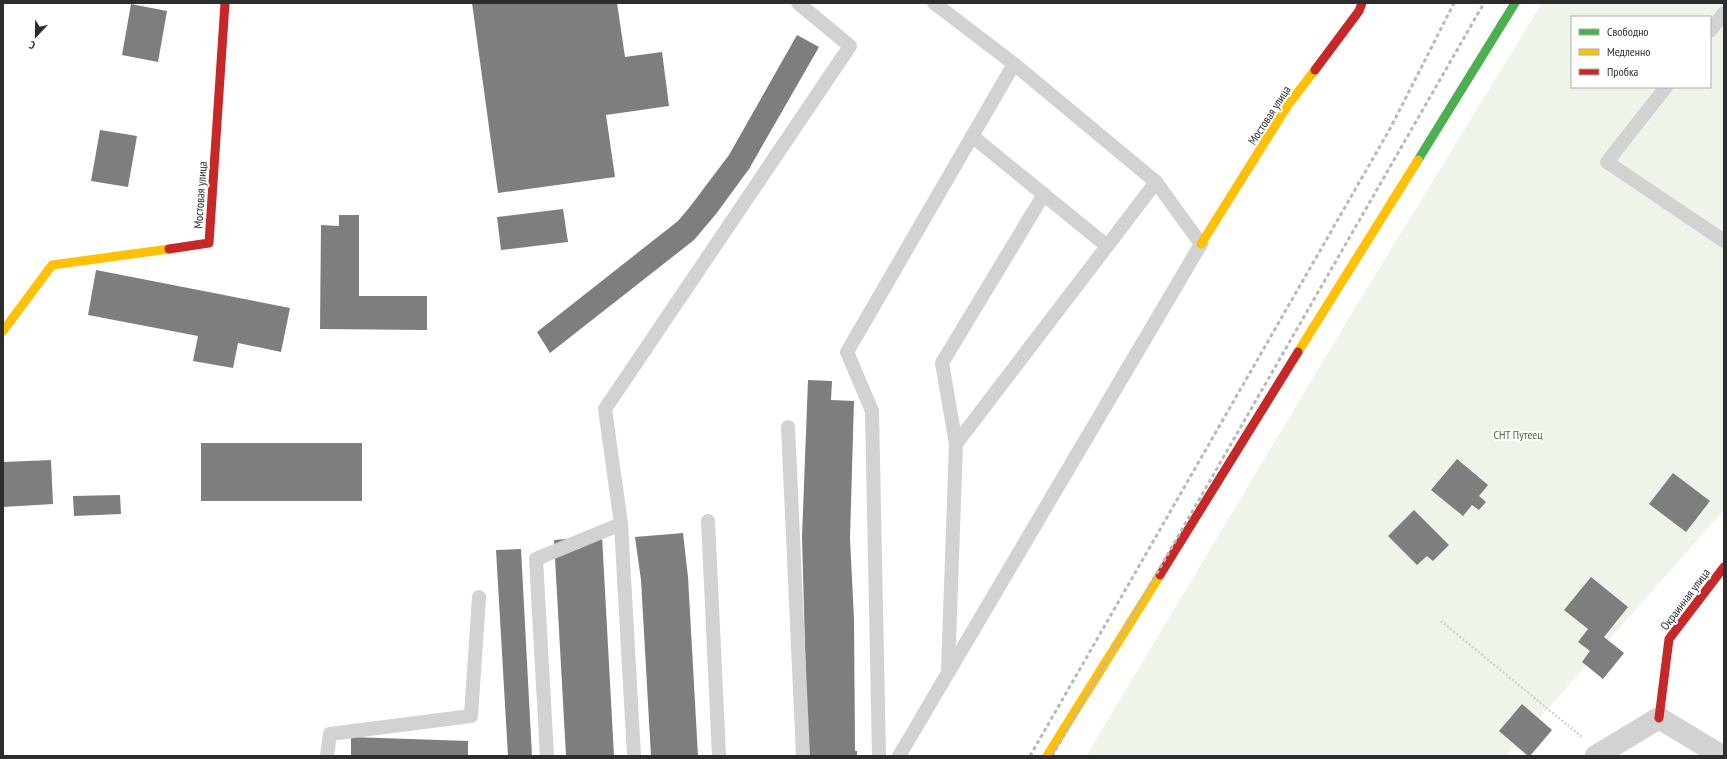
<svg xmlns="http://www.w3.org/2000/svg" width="1727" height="759" font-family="'PT Sans Narrow',sans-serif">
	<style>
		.green { fill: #eff4eb; fill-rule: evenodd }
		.building { fill: #7e7e7e }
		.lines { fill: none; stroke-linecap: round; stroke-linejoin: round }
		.path { stroke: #d2d2d2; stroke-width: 2.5; stroke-dasharray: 2 2; stroke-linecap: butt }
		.lane { stroke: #d2d2d2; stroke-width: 14 }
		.street { stroke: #d2d2d2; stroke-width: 22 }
		.fast { stroke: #4caf50; stroke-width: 9 }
		.slow { stroke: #ffc107; stroke-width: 9 }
		.jam { stroke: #c62828; stroke-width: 9 }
		.rail { stroke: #b9b9b9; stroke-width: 3; stroke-dasharray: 4 3; stroke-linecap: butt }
		.labels { text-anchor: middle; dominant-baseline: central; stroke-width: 4; stroke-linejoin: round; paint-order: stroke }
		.street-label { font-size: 12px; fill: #2d2d2d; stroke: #fff }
		.park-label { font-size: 12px; fill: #4d683c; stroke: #fff }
	</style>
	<rect width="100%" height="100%" fill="#fff"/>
	<!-- green -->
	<path class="green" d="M1542,3H1724V510L1506,756H1086L1350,316ZM1572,17H1710V87H1572Z"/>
	<!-- building -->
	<g class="building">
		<path d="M472,3H617L625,57L662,52L669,106L606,115L615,177L498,193Z"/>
		<path d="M131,4L167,11L158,62L122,55Z"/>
		<path d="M797,35L819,47L749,169L716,214L694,240L550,353L537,332L678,221L689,208L729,155Z"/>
		<path d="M100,130L137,136L128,187L91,181Z"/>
		<path d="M563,209L568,242L501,250L497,217Z"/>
		<path d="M339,215H359V296H427V330L320,329L321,225L339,226Z"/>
		<path d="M96,270L290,308L281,352L238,343L233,368L193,361L198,336L88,315Z"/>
		<path d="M808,380L832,381L831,400L854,401L850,538L854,620L855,751H857V756H808L802,537Z"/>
		<rect x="201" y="443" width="161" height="58"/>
		<path d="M1457,459L1488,485L1479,496L1486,502L1479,510L1472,505L1463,516L1431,490Z"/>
		<path d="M51,460L53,504L3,507V462Z"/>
		<path d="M1673,473L1710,501L1686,532L1649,504Z"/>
		<path d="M120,495L121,514L74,516L73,496Z"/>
		<path d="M1414,510L1449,545L1433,561L1427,556L1417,565L1388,536Z"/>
		<path d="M683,533L688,577L698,756H651L641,580L635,537Z"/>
		<path d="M602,536L614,756H566L554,540Z"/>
		<path d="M521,549L532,756H508L496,550Z"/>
		<path d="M1591,577L1628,607L1604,637L1624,653L1603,679L1582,662L1590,651L1578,642L1588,629L1564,610Z"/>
		<path d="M1522,704L1552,730L1530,756H1528L1499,731Z"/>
		<path d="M351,737L468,741V756H351Z"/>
	</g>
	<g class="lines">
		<!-- path -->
		<path class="path" d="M1441,621L1582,737"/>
		<!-- lane -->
		<g class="lane">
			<path d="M1710,31L1724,13"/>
			<path d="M1666,87L1607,162L1724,241"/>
			<path d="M972,136L1107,246"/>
			<path d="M788,427L803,756"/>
			<path d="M956,444L942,363L1044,194"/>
			<path d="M708,521L719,756"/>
			<path d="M948,671L956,444L1156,182"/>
			<path d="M327,756L330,734L471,716L479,597"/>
			<path d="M547,756L536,559L621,524"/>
			<path d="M634,756L621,524L605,409L850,46L798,3"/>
			<path d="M879,756L872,411L847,352L1014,64"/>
			<path d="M899,756L1201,244L1156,182L1014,64L934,3"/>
		</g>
		<!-- street -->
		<path class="street" d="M1596,756L1659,718L1722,756"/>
		<!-- fast -->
		<path class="fast" d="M1418,160L1515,3"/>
		<!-- slow -->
		<g class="slow">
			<path d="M1201,244L1288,105L1315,70"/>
			<path d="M3,331L52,265L169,249"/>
			<path d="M1298,352L1418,160"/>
			<path d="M1047,756L1160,575"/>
		</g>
		<!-- jam -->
		<g class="jam">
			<path d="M1315,70L1359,11L1362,3"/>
			<path d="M169,249L209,243L225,3"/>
			<path d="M1160,575L1298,352"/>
			<path d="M1659,718L1669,639L1724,567"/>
		</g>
		<!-- rail -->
		<g class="rail">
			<path d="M1030,756L1391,127L1454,3"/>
			<path d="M1052,756L1484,3"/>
		</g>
	</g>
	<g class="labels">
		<!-- street labels -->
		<g class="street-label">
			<text transform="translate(1269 115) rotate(-57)">Мостовая улица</text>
			<text transform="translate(200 195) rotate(-86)">Мостовая улица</text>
			<text transform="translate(1685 599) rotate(-53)">Окраинная улица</text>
		</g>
		<!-- park labels -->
		<g class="park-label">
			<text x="1518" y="434">СНТ Путеец</text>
		</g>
	</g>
	<!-- border -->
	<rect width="1727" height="759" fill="none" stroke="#2d2d2d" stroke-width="8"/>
	<!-- legend -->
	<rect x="1571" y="16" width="140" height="72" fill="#ffffff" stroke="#ababab"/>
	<rect x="1579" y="29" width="20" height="6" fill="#4caf50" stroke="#ababab"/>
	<text x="1607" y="36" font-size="12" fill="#2d2d2d">Свободно</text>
	<rect x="1579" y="49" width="20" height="6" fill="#ffc107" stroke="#ababab"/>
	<text x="1607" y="56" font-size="12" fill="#2d2d2d">Медленно</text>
	<rect x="1579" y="69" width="20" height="6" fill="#c62828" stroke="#ababab"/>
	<text x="1607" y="76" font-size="12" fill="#2d2d2d">Пробка</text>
	<!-- north arrow -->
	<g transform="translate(36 36) rotate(202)" stroke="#ffffff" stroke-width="3" paint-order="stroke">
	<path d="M0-3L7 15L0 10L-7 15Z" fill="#2d2d2d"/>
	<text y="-6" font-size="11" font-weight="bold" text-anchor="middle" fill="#2d2d2d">С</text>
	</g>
</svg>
